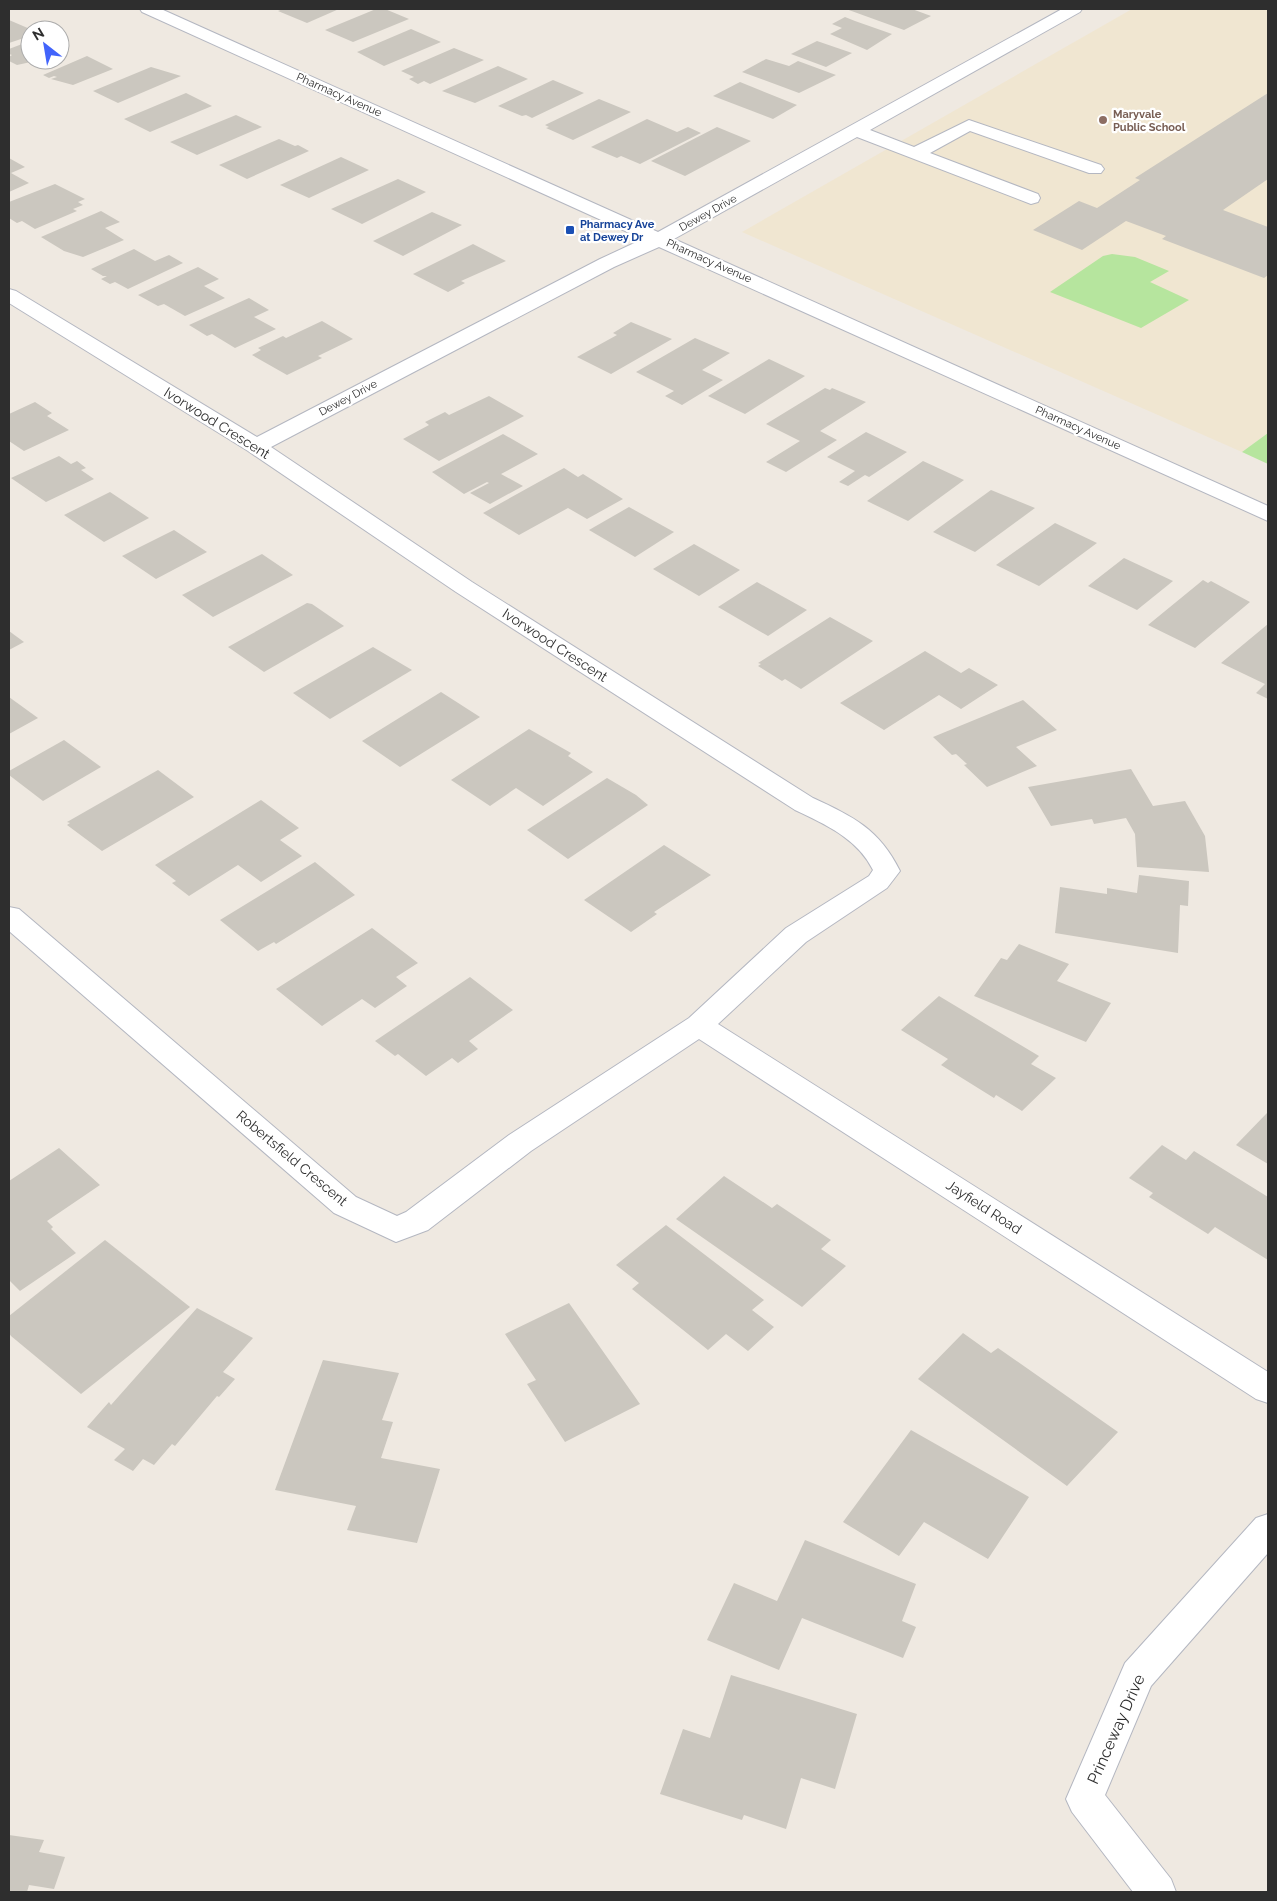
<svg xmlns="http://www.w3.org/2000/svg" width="1277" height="1901" font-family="Raleway,sans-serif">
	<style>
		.education { fill: #f0e6d1 }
		.green { fill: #b6e59e }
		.building { fill: #cbc7bf }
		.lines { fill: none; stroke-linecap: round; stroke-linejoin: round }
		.minor-casing { stroke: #b4b7c1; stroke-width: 2 }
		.minor { fill: #fff; fill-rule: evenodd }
		.education-dot { fill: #8d6e63; stroke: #fff; stroke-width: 2 }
		.transit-dot { fill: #1a4fb4; stroke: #fff; stroke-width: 2 }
		.labels { text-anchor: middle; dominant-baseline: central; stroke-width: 4.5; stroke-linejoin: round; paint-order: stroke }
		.far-street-label { font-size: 11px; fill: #2e2e2e; stroke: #fff }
		.far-education-label { font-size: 11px; font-weight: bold; fill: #785e54; stroke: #fff; text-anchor: start }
		.far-transit-label { font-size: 11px; font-weight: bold; fill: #164399; stroke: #fff; text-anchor: start }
		.street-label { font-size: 14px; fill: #2e2e2e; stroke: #fff }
		.near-street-label { font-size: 16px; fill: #2e2e2e; stroke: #fff }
	</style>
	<rect width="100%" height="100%" fill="#efe9e1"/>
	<!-- education -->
	<path class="education" d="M1132,9H1268V433L1242,452L742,232Z"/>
	<!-- green -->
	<g class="green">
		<path d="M1112,254L1135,257L1169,271L1150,282L1189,300L1141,328L1050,292L1103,256Z"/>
		<path d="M1268,433V464L1242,452Z"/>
	</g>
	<!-- building -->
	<g class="building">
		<path d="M283,9H339L307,23L278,11Z"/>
		<path d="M376,9H385L409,19L353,42L325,30Z"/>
		<path d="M846,9H912L931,16L904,30Z"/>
		<path d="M845,17L855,21L892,34L867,50L830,34L842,28L832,24Z"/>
		<path d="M9,20L30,29V36L9,43Z"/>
		<path d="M411,29L441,42L384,66L357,52Z"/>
		<path d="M30,41V60H40L17,65L9,61V57L12,55L9,54V49Z"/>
		<path d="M817,41L852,53L826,67L791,54Z"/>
		<path d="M454,48L484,60L430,84L424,81L418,84L409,79L414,77L401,71Z"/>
		<path d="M87,56L113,69L73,85L51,79L57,77L54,76L49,78L43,75Z"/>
		<path d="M766,59L789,66L798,61L836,75L799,93L742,72Z"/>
		<path d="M498,66L528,79L475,103L442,91Z"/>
		<path d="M151,67L181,76L118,103L93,91Z"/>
		<path d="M553,80L584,93L532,118L526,115L522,116L498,106Z"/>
		<path d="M740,82L797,105L773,119L713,96Z"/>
		<path d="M186,93L212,106L150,132L124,119Z"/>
		<path d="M1268,93V179L1223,210L1268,227V275L1264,278L1162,239L1166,236L1126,221L1082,250L1033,230L1079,201L1097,208L1140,180L1135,178Z"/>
		<path d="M599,99L631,112L573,140L546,128L549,127L545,125Z"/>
		<path d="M236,115L262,127L197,155L170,142Z"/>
		<path d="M647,119L677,132L688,127L701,133L640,164L621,156L617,158L591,147Z"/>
		<path d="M717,127L751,141L685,176L651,161Z"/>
		<path d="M279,139L295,146L298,145L309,151L247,179L219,165Z"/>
		<path d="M341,157L369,170L309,198L280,185Z"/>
		<path d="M9,158L25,167L11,173L29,183L9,192Z"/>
		<path d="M398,179L426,192L362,224L331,209Z"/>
		<path d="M55,184L85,199L78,202L83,205L73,209L77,211L35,229L22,221L17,223L9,218V202Z"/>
		<path d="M101,211L120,222L105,228L124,240L83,257L64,251L41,237Z"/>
		<path d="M432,212L462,225L403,256L373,241Z"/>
		<path d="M473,244L506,261L461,281L465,283L448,292L413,274Z"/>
		<path d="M134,249L155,261L169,255L183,263L128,289L115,282L110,284L101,279L107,276H103L91,269Z"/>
		<path d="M198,267L219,279L204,286L225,298L185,316L164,304L158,306L138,295Z"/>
		<path d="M249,298L269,310L254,317L276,329L235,348L212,334L207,336L189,325Z"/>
		<path d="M322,321L353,339L318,356L322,358L287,375L252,355L261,350L258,348L283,336L286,338Z"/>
		<path d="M631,322L672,339L611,374L577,357L617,335L613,333Z"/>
		<path d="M695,338L730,353L702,370L723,380L682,405L665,396L674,391L636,372Z"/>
		<path d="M769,359L805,376L745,414L708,396Z"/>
		<path d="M825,388L830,390L832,388L866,402L820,431L837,440L786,472L766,462L800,441L766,424Z"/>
		<path d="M489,396L524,416L439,461L403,439L429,425L425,422L445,412L449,415Z"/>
		<path d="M35,402L52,413L47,416L69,430L24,451L9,441V414Z"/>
		<path d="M866,432L907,452L869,477L865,475L848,486L839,482L855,471L827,457Z"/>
		<path d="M503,434L538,454L501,474L523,486L490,504L470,493L489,483L487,482L464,494L432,472Z"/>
		<path d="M59,456L71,464L77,461L86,468L81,470L94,479L46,502L11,478Z"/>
		<path d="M923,461L964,480L908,521L867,501Z"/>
		<path d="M564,468L578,477L583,474L623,499L587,519L568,508L519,535L483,513Z"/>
		<path d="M991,490L1035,508L975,552L933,532Z"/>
		<path d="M110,492L149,518L104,542L64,515Z"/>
		<path d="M629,507L674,532L635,557L589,530Z"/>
		<path d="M1055,523L1097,543L1039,586L996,565Z"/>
		<path d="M174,530L207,552L156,579L122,556Z"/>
		<path d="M694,544L740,570L699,596L653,569Z"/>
		<path d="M262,554L293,575L213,617L182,595Z"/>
		<path d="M1124,558L1173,581L1137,610L1088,586Z"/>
		<path d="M1203,580L1208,583L1211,581L1250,602L1195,648L1148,625Z"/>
		<path d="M757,582L807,610L768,636L718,607Z"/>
		<path d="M307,603L312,604L344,626L264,672L228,647Z"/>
		<path d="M830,617L873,641L801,689L785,679L782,681L758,666L761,664L758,663Z"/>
		<path d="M1268,624V699L1256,693L1265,684L1221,663Z"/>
		<path d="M9,631L24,642L9,650Z"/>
		<path d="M373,647L412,670L330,719L293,693Z"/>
		<path d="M925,651L961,673L969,668L998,685L961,709L939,695L884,730L840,703Z"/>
		<path d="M441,692L480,717L400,767L362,741Z"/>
		<path d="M9,697L38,718L9,734Z"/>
		<path d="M1023,700L1057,730L1016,747L1037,766L987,787L964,765L967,764L956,754L952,755L933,737Z"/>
		<path d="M529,729L571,753L568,756L593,772L543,806L516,788L490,806L451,780Z"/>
		<path d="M64,740L101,767L43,801L9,775V771Z"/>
		<path d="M1131,769L1153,806L1185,801L1205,836L1209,872L1137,867L1135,834L1126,818L1094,824L1092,819L1051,826L1028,787Z"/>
		<path d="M158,770L194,797L102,851L67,825L70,823L67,822Z"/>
		<path d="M607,778L636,795L648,805L568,859L527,830Z"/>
		<path d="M261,800L299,828L280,840L302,856L261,882L238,865L189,896L172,883L176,881L155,865Z"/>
		<path d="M664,845L711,875L654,912L657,914L631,932L584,900Z"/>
		<path d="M315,862L355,895L276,944L274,942L258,951L220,920Z"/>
		<path d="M1139,875L1189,881L1188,906L1180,905L1178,953L1055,933L1060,887L1107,894V888L1137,893Z"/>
		<path d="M372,928L418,963L396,977L407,986L375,1008L362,999L322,1026L276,989Z"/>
		<path d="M1019,944L1069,964L1057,981L1111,1003L1086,1042L974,996L1001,958L1007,960Z"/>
		<path d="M470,977L513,1010L469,1041L478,1049L458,1063L452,1058L426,1076L398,1054L395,1056L375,1041Z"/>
		<path d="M939,996L1039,1056L1031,1064L1056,1078L1022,1111L996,1095L994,1098L941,1065L948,1059L901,1030Z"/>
		<path d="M1268,1112V1164L1236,1145Z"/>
		<path d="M1162,1145L1186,1160L1194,1151L1268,1197V1260L1215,1227L1208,1234L1149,1197L1153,1193L1129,1178Z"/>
		<path d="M59,1148L100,1185L47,1221L53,1227L51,1229L76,1253L20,1291L9,1280V1181Z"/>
		<path d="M724,1176L772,1208L777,1204L831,1240L821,1249L846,1266L802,1307L676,1219Z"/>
		<path d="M666,1225L764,1300L752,1310L774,1327L748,1351L726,1334L708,1350L632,1289L639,1283L616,1265Z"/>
		<path d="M105,1240L190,1307L81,1394L11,1336L9,1333V1316Z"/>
		<path d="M569,1303L640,1404L565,1442L527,1384L536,1380L505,1334Z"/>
		<path d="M197,1308L253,1338L223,1372L235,1379L219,1397L217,1396L175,1446L172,1444L154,1465L143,1459L133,1471L114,1460L125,1449L87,1427L109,1402L111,1405Z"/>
		<path d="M963,1333L991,1353L998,1348L1118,1432L1067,1486L918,1379Z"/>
		<path d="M323,1360L399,1373L382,1420L393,1422L381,1458L440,1469L417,1543L347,1530L356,1506L275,1490Z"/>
		<path d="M911,1430L1029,1497L988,1559L924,1522L899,1556L843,1522Z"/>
		<path d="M805,1540L916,1584L902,1621L916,1627L903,1658L802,1618L779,1670L707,1640L734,1583L777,1601Z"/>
		<path d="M731,1675L857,1714L835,1789L801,1778L786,1829L744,1815L742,1820L660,1794L683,1729L710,1738Z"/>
		<path d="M9,1835L44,1840L39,1852L65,1857L54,1889L29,1885L27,1892H9Z"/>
	</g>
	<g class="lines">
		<defs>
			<g id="minor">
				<path d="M140,9H161L658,232L1062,9H1082L1080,12L870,130L914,147L969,120L1101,165L1104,169L1101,173H1089L970,131L930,153L1038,194L1040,198L1038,202L1031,204L857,137L674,239L1268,506V521L659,247L614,267L271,447L472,582L813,798C854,817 879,829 900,871L887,888L806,942L718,1024L1268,1372V1403L1256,1399L699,1039L531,1151L428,1230L396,1242L334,1213L9,931V907L19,909L356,1197L397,1216L406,1212L509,1135L689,1018L786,928L869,876L873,870C857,838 826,825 795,810L456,592L248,451L9,303V289L16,291L257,437L600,259L643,239L142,12Z"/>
				<path d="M1268,1514V1553L1151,1686L1105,1795L1171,1879L1176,1892H1133L1072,1812L1066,1799L1125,1663L1256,1518Z"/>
			</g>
		</defs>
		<!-- minor casing -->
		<use href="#minor" class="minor-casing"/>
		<!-- minor -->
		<use href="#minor" class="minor"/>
	</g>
	<!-- markers -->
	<circle class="education-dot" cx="1103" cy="120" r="5"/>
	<rect class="transit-dot" x="565" y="225" width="10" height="10" rx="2.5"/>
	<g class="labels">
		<!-- far-street labels -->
		<g class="far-street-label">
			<text transform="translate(339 95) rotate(24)">Pharmacy Avenue</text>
			<text transform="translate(708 213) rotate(-29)">Dewey Drive</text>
			<text transform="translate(709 261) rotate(24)">Pharmacy Avenue</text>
			<text transform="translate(348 398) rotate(-28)">Dewey Drive</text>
			<text transform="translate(1078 428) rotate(24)">Pharmacy Avenue</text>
		</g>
		<!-- far-education labels -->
		<g class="far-education-label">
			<text x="1113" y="114">Maryvale<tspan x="1113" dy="13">Public School</tspan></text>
		</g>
		<!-- far-transit labels -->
		<g class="far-transit-label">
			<text x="580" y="224">Pharmacy Ave<tspan x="580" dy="13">at Dewey Dr</tspan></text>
		</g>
		<!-- street labels -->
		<g class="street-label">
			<text transform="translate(217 423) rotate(32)">Ivorwood Crescent</text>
			<text transform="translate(555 645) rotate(33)">Ivorwood Crescent</text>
			<text transform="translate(292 1158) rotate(40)">Robertsfield Crescent</text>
			<text transform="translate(984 1207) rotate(33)">Jayfield Road</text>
		</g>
		<!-- near-street labels -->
		<g class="near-street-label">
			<text transform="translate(1116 1729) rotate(-66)">Princeway Drive</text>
		</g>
	</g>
	<!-- border -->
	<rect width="1277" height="1901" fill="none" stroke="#2e2e2e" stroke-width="20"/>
	<!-- north arrow -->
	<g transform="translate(45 45) rotate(329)"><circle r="24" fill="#ffffff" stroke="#ababab"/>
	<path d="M0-4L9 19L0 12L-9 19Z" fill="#4264fb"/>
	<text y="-8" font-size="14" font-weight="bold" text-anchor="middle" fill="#2e2e2e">N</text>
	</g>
</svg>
